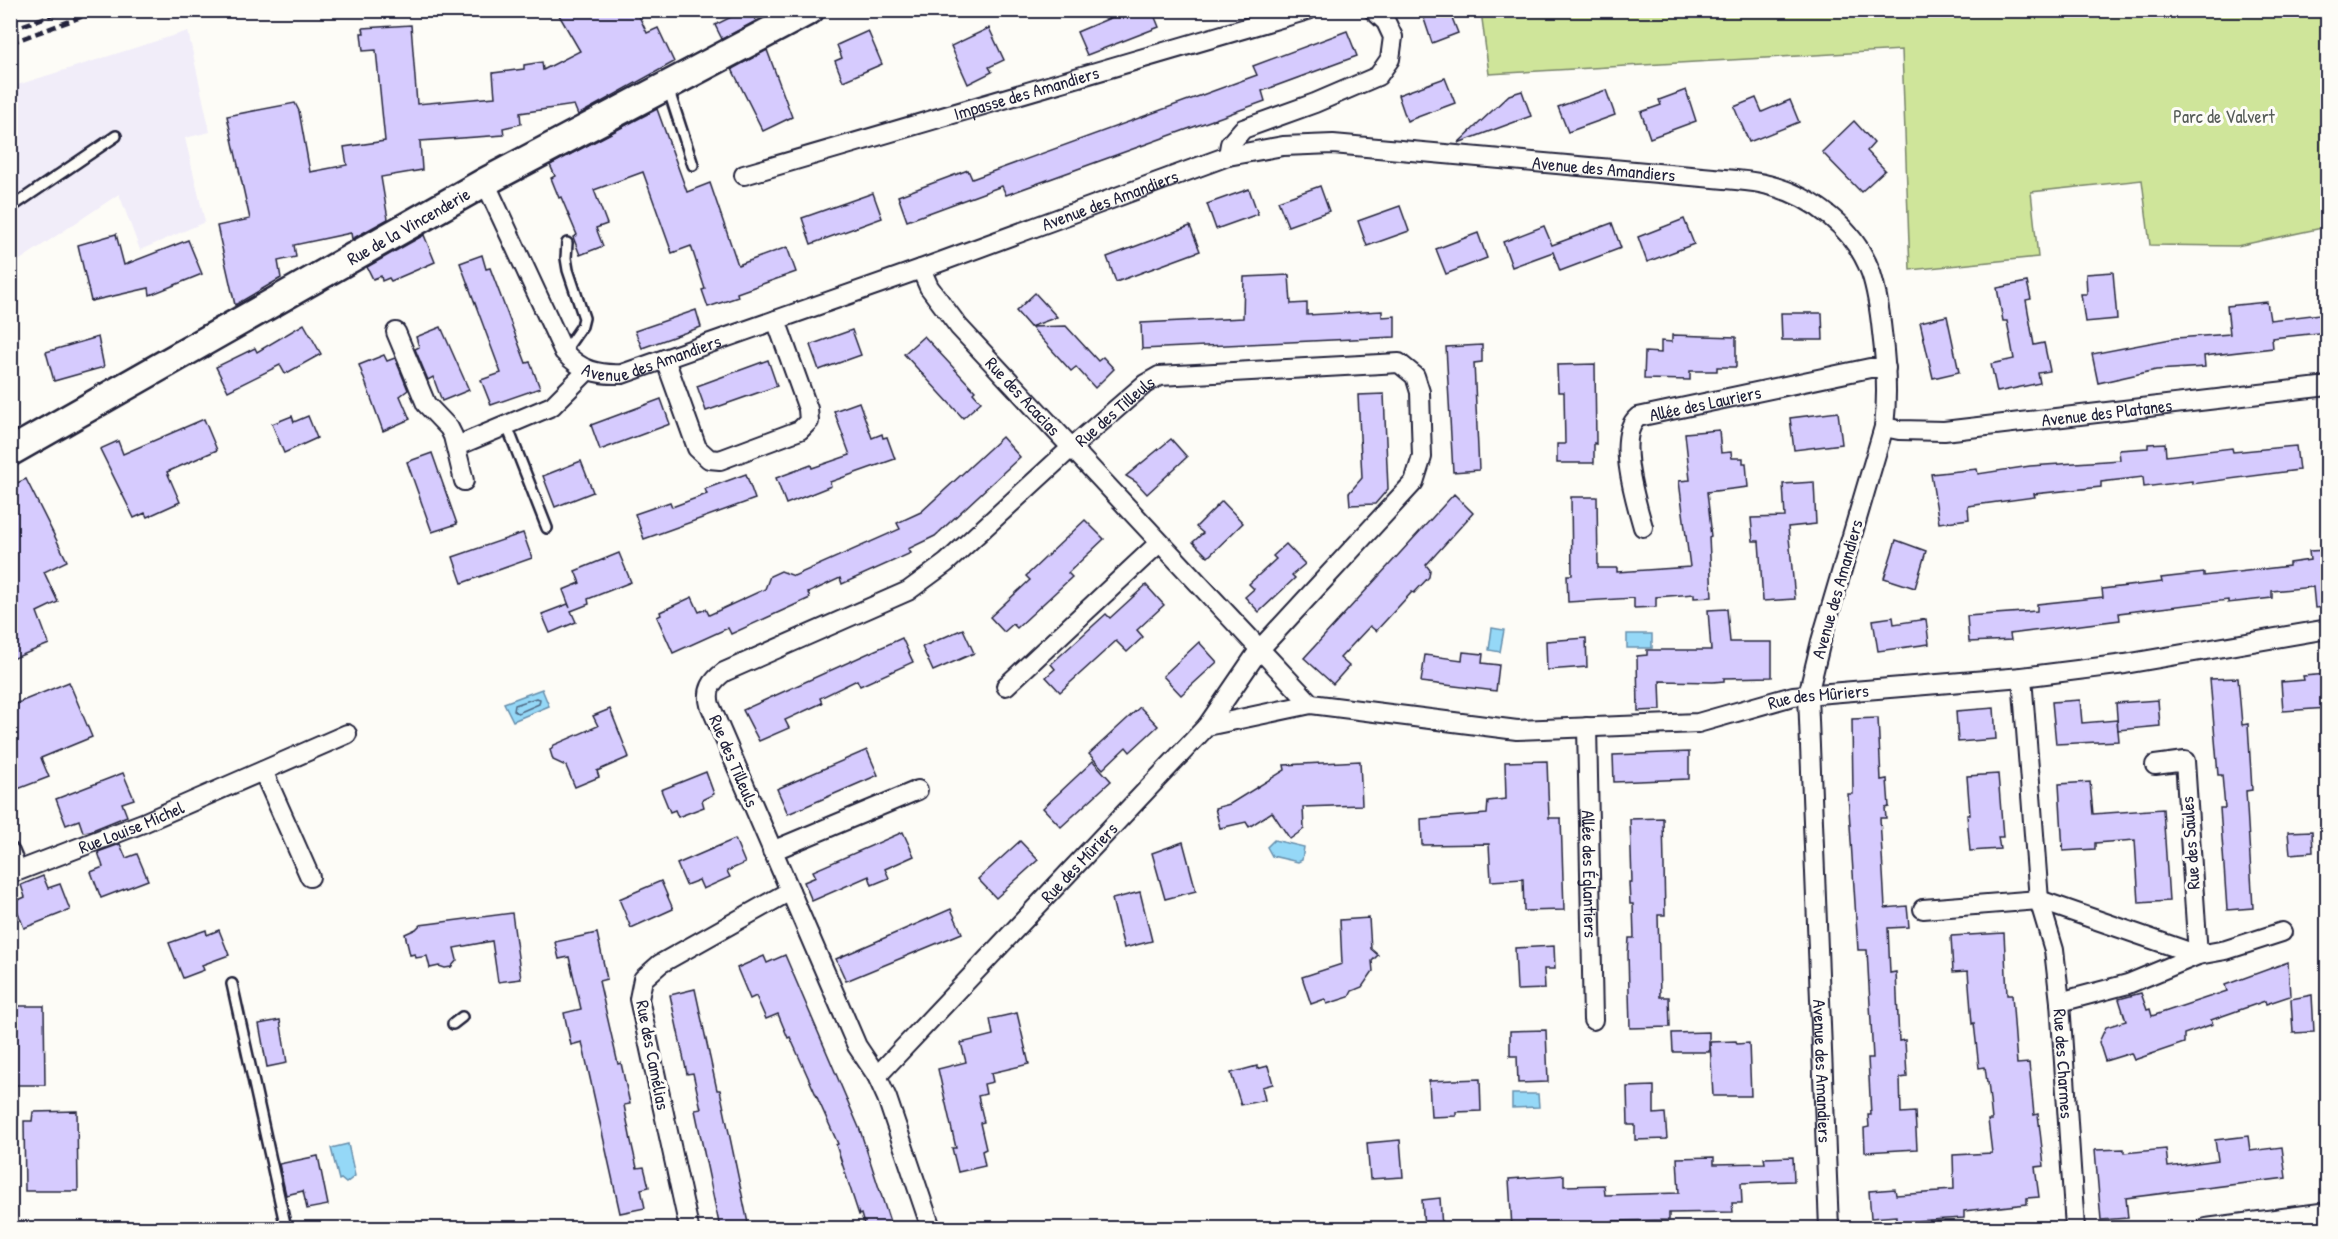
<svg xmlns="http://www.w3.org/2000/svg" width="2338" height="1239" font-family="'Patrick Hand',sans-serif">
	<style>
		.built { fill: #f1edf9 }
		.green { fill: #cfe59a; stroke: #78846a; stroke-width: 1.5 }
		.water { fill: #95d8f7; stroke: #678fac; stroke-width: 1.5 }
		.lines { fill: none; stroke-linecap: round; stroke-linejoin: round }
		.shore { stroke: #506b86; stroke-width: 1.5 }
		.building { fill: #d6cbfe; stroke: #22223b; stroke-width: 1.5 }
		.service-casing { stroke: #22223b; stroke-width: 14 }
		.minor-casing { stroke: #22223b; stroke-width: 22 }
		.secondary-casing { stroke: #22223b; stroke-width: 32 }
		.service { stroke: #fdfcf7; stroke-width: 9 }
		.minor { stroke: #fdfcf7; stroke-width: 18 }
		.secondary { stroke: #fdfcf7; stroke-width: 27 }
		.rail { stroke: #22223b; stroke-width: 4.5; stroke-dasharray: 9 4.5; stroke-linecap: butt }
		.labels { text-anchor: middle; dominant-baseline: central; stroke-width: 6; stroke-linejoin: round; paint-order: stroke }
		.street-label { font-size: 18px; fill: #22223b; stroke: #fdfcf7 }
		.park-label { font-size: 18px; fill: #565c58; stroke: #fdfcf7 }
	</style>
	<rect width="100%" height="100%" fill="#fdfcf7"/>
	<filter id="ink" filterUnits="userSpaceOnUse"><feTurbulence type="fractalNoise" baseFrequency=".0167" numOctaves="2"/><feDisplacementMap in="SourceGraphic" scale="12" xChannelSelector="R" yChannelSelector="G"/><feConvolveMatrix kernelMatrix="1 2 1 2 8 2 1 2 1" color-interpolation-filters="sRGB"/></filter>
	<g filter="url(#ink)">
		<!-- built -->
		<path class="built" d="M188,31L210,132L185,138L205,222L140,250L119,194L11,266V87Z"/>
		<!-- green -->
		<path class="green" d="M1481,11H2327V227L2237,246L2150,245L2142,180L2031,192L2038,257L1910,270L1902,50L1489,74Z"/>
		<!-- water -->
		<g class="water">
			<path d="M1492,628L1504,630L1500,652L1489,650Z"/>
			<rect x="1627" y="634" width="25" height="14"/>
			<path d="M542,689L549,706L513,721L504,703Z"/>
			<path d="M1274,840L1304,847L1302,860L1298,862L1272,856L1267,847Z"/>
			<path d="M1512,1094H1538L1539,1107L1512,1108Z"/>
			<path d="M348,1144L355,1176L346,1183L341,1179L339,1180L331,1148Z"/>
		</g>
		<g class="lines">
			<!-- shore -->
			<path class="shore" d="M536,698L540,699L539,704L518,713L514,711L515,705Z"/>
		</g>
		<!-- building -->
		<g class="building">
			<path d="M556,10H636L647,33L658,28L674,62L578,115L574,105L520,113L521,124L503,128L504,135L420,141L422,170L381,177L388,219L352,239L351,233L294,245L296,257L278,261L281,278L235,305L217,226L250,219L227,116L295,103L299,111L310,172L347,165L344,147L385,141L376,50L363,51L361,33H364L363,28L411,25L417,104L495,97L493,73L524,69V65L542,62L543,70L580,51Z"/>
			<path d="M745,10H752L756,21L722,39L715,25Z"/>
			<path d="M1129,10H1152L1159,27L1087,55L1077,32Z"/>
			<path d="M1421,10H1449L1458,33L1432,43Z"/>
			<path d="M989,28L1004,60L989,67L992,72L968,84L951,46Z"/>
			<path d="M868,31L882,64L843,81L835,61L842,58L837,45Z"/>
			<path d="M1347,31L1357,56L1262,91L1265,101L1006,195L1002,186L907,221L898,196L968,170L972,179L1257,75L1253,66Z"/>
			<path d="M767,50L792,117L763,131L732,69Z"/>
			<path d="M1445,78L1455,103L1407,121L1398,95Z"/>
			<path d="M1606,90L1615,115L1568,132L1558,107Z"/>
			<path d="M1686,90L1696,121L1650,138L1641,112L1661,105L1659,100Z"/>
			<path d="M1522,91L1531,116L1458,143L1509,95Z"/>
			<path d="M1756,98L1762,112L1790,100L1799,122L1749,142L1734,107Z"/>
			<path d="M657,109L687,192L710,183L738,265L787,247L796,272L737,293L738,297L708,307L702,290L705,289L691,246L672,253L643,172L594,190L607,224L596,228L603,246L580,255L573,237L577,235L561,197L559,198L551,178L555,176L550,165Z"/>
			<path d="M1854,121L1874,143L1867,151L1885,170L1861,192L1822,152Z"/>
			<path d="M1320,186L1329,211L1288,226L1278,201Z"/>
			<path d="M1249,189L1258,214L1216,229L1207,204Z"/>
			<path d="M873,193L882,218L811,244L802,218Z"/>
			<path d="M1400,206L1409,231L1367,246L1358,221Z"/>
			<path d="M1684,219L1694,244L1647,262L1638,237Z"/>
			<path d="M1612,223L1621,248L1560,271L1553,252L1512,267L1503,242L1544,226L1552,245Z"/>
			<path d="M1190,226L1200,251L1116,282L1107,257Z"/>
			<path d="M1478,233L1487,258L1446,274L1436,249Z"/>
			<path d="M116,234L124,265L188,240L202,274L150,295L149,288L91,301L78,245Z"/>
			<path d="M424,235L435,262L391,281L389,278L382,281L381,276L373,279L367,267Z"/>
			<path d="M482,255L486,269L490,268L526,363L530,362L540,388L491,405L481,380L501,373L460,263Z"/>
			<path d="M2113,272L2117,319L2085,322L2081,294H2087L2086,274Z"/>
			<path d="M1289,275L1291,304L1307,303V315L1382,311V317L1395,316V337L1142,349L1141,323L1243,318L1244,277Z"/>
			<path d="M2027,282L2031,299L2026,300L2034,345L2044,343L2050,371L2038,373L2040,383L1997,392L1991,364L2014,359L2007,321H2003L1997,288Z"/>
			<path d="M1035,293L1057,317L1030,327L1016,311Z"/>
			<path d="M2267,302L2270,320L2328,313V332L2272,338L2273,348L2204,356L2205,367L2156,370L2098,383L2092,354L2176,338L2230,334L2227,306Z"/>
			<path d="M696,310L701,327L642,348L635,331Z"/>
			<path d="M1781,313H1822L1823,340H1782Z"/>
			<path d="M1947,316L1959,372L1933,378L1920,322Z"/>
			<path d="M304,324L321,354L285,374L280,365L228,391L216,367L255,348L257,352Z"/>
			<path d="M1066,326L1098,361L1103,357L1114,369L1095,388L1076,367L1071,371L1031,327Z"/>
			<path d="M441,327L469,390L442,401L433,377L428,380L415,349L419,347L416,337Z"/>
			<path d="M852,330L861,355L819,370L810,345Z"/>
			<path d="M1672,335L1736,337V367H1717V371H1690V380L1644,379L1645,352L1661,353V341L1672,342Z"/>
			<path d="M924,336L975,391L973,393L981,402L963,418L904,354Z"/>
			<path d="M98,337L104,367L54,381L46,352Z"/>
			<path d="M1482,345V362L1474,363L1479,470L1453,472L1446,347Z"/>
			<path d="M384,355L387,361L395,358L408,390L400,396L410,419L383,431L359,365Z"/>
			<path d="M768,360L777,386L706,411L697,386Z"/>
			<path d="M1595,364L1596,444L1594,443V463H1557V444H1565L1564,392H1558L1557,365Z"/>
			<path d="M1384,394L1388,489L1375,504L1350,505L1349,493L1362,478L1358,395Z"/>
			<path d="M661,399L670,424L600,450L591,425Z"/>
			<path d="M859,402L872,438L882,434L883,438L887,437L895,459L830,482L831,486L786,504L776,478L811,465L812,468L850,455L834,411Z"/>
			<path d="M1838,412L1842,444L1794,450L1790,418Z"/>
			<path d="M292,416L294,422L308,416L317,438L284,453L272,424Z"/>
			<path d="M204,419L217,450L167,472L180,502L147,517L145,513L134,518L100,449L118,441L123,454Z"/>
			<path d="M1719,430L1721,453L1731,452L1732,458H1743V463H1746L1748,487L1707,492L1711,528H1710L1711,536L1709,537L1712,597L1694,598V594L1656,597V607L1634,608V598L1568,602L1567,575H1572L1571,497H1597L1598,568H1617V572L1690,567L1679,481L1690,480L1685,433Z"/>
			<path d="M1002,437L1020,457L935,536L908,549L911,553L842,584L840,578L808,593L810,598L731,634L728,628L673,653L657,617L661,615L660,612L692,597L699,612L706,609L709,615L765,589L770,576L781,571L794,576L900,529L897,523L921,512Z"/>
			<path d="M1171,439L1187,457L1147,494L1136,482L1126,476Z"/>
			<path d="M2165,443L2166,456L2232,448L2233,452L2296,446L2299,470L2192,484V481L2144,487L2143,477L2101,482V487L2034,494L2035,497L1968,506L1969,519L1939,523L1931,474L1977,469L1978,474L2030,466L2120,460L2119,450L2148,448V444Z"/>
			<path d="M432,453L457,524L432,532L407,462Z"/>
			<path d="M581,461L593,492L555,507L543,476Z"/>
			<path d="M746,474L755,499L644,539L635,514L670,502L672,507L707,494L705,489Z"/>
			<path d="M26,479L67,561L44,572L58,602L37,612L49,644L10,660V486Z"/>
			<path d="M1814,482L1816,524L1788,527L1795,599L1763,601L1759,541H1753L1751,518L1785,517L1783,484Z"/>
			<path d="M1454,494L1473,513L1426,565L1430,570L1429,577L1414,593L1412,592L1376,631L1370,626L1340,658L1349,666L1333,684L1304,658Z"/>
			<path d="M1222,501L1243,523L1208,557L1193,542L1203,533L1196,527Z"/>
			<path d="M1085,520L1104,539L1068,573L1072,577L1017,628L1013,624L1004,632L990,617L1030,580L1026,576Z"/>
			<path d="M523,533L532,558L462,583L453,557Z"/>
			<path d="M1896,540L1926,551L1915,588L1884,578Z"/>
			<path d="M1286,544L1305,564L1292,575L1295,578L1259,612L1245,597L1254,589L1249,584L1276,559L1273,556Z"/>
			<path d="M2328,550V607L2315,608L2313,587L2272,591V598L2228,603V600L2119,613L2120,620L2010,634L2011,640L1969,642L1967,616L2037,611V604L2103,597L2102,589L2162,582L2161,578L2204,573V576L2289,566V563L2310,560L2309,551Z"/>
			<path d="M619,553L631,582L588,599L589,604L571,611L576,622L550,633L542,614L568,604L570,608L563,590L580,583L575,571Z"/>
			<path d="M1146,585L1164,605L1137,630L1143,637L1127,652L1116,641L1060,692L1046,677L1055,669L1051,664L1106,614L1110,618Z"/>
			<path d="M1727,609L1730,642H1772V677L1724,678V681L1713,682L1660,681L1661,710L1638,711L1637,656L1647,655V650H1711L1708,610Z"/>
			<path d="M1893,617L1894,624L1926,619L1929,644L1878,651L1873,620Z"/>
			<path d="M963,629L974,653L933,671L922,647Z"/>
			<path d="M902,638L913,662L860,686L857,680L820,698L822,703L785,720L789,728L759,741L743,710Z"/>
			<path d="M1586,638L1587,667L1547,670L1546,641Z"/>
			<path d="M1199,642L1217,662L1181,695L1163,676Z"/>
			<path d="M1463,652L1483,654L1482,663L1499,665L1496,691L1421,682L1425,655L1462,660Z"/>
			<path d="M2328,674V708L2283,711L2281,682L2304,680L2303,676Z"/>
			<path d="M2238,678L2242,725L2248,724L2252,790L2246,791L2253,908L2227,910L2220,808H2225L2222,775H2218L2210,679Z"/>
			<path d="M69,682L92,737L41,758L49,777L10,792V706Z"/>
			<path d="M2080,700L2082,723L2117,720L2119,741L2056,744L2052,702Z"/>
			<path d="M2158,700L2160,726L2118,730L2116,703Z"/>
			<path d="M1140,707L1158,726L1130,752L1126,747L1103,769L1089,754Z"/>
			<path d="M1994,708L1996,739L1958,742L1956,711Z"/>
			<path d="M610,709L629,757L597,771L599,777L575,787L566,766L553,760L550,750L554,745L598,726L593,716Z"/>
			<path d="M1878,718L1881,780L1887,779L1889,807L1885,808L1886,818H1880L1885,908L1907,906L1909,927L1888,928L1890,973L1896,972L1899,1041L1905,1040L1907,1077L1900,1078L1901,1113L1915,1112L1917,1149L1865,1152L1864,1128L1869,1127L1868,1115H1871L1868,1058H1873L1867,950H1858L1848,794H1853L1852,719Z"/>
			<path d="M867,750L878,775L788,814L777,789Z"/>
			<path d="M1689,752V779L1614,782L1613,755Z"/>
			<path d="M1093,761L1111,781L1061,827L1043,808Z"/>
			<path d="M1360,761L1362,805L1303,807L1304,829L1290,839L1272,812L1249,827L1246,822L1220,828L1215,808L1230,804L1285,770L1284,765Z"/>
			<path d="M1547,761L1549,818H1561L1564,910L1524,911L1523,879L1491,881L1489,844L1422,845L1421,819L1487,814L1488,801L1506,799L1505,762Z"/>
			<path d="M706,772L714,794L702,800L704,807L678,817L675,810L670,812L661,790Z"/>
			<path d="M123,773L134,799L122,803L127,816L90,831L83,832L79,820L66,825L56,799Z"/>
			<path d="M1998,774L2003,837H1998L2000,849L1970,851L1967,815H1970L1967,776Z"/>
			<path d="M2090,782L2093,814L2163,809L2169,901L2139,903L2135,840L2095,843V849L2063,851L2059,784Z"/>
			<path d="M1663,818L1665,915H1658L1660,997H1669L1670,1027L1630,1028L1628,954L1629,938H1634L1633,904H1630L1629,882H1632L1630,819Z"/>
			<path d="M2312,831L2313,852L2290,854L2288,832Z"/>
			<path d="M903,832L914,856L885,869L889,878L872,885L869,876L812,901L804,882L816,877L813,871Z"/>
			<path d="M735,839L745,863L727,871L730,877L703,889L699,880L686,885L677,864Z"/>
			<path d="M1020,841L1038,860L996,898L978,879Z"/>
			<path d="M1183,842L1196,891L1165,899L1152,853Z"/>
			<path d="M120,844L126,858L137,854L148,880L101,898L91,872L103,867L98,852Z"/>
			<path d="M43,876L48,888L60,884L70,910L24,928L14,902L25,897L21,885Z"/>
			<path d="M661,881L673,909L631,928L619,899Z"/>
			<path d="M1140,892L1152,941L1124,948L1112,899Z"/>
			<path d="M951,909L962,933L846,981L836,959Z"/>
			<path d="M512,913L521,979L498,982L492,941L454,948L457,960L451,967L445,968L439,966L430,968L427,956L416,958L415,954L410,955L405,934L416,929L420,925Z"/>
			<path d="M1369,918L1371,949L1378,955L1372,961L1373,971L1362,987L1352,991L1349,997L1327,1004L1325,999L1311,1004L1302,977L1342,964L1340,920Z"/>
			<path d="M206,930L207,935L219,930L229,955L202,965L204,970L183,978L169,943Z"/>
			<path d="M597,933L607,979L599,981L618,1064L621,1063L630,1104L624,1105L631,1141L637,1168L644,1167L649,1187L641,1189L645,1208L620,1213L582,1042L571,1045L564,1013L581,1009L569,957L559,959L555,942Z"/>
			<path d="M2004,933L2007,995H2012L2017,1064L2029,1063L2034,1115L2038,1114L2044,1166L2035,1167L2039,1197L2027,1198V1204L1964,1211V1218L1896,1222V1216L1871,1218L1869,1191L1895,1189L1896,1195L1939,1192V1190L1954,1189L1953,1155L1992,1153L1988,1120H1992L1988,1082H1987L1985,1067L1979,1068L1974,1023L1972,1024L1968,971L1953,972L1951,936Z"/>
			<path d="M1554,946L1555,969H1544L1545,989L1517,990L1515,948Z"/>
			<path d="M785,955L860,1130L892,1228H865L861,1214L859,1215L836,1145L838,1144L790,1037L788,1038L778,1014L766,1019L756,996L750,999L737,968L764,956L767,963Z"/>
			<path d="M2288,962L2290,996L2266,1004L2265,1001L2211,1020L2213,1024L2184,1034V1043L2134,1060L2131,1053L2105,1061L2099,1042L2106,1027L2126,1021L2119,999L2141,993L2147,1010L2150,1009L2152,1016L2227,991L2225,985Z"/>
			<path d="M695,989L717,1090H720L749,1228H720L695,1110L701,1109L693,1073L687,1074L670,995Z"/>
			<path d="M2312,995L2314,1032L2293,1033L2291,999Z"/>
			<path d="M10,1006H44L45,1085H10Z"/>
			<path d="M1017,1013L1029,1064L991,1073L993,1082L984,1084L986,1094L978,1096L984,1122L980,1123L986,1149L982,1151L985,1166L958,1172L952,1148H956L938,1069L966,1062L961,1043L993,1035L990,1019Z"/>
			<path d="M280,1020L287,1063L267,1067L259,1024Z"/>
			<path d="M1546,1030L1548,1082L1518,1083L1517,1056H1510V1031Z"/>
			<path d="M1709,1032V1052H1673L1672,1033Z"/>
			<path d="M1736,1041L1737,1044L1749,1043L1751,1096H1713L1710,1042Z"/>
			<path d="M1257,1066V1069L1268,1066L1273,1084L1262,1087L1265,1100L1241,1105L1231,1073Z"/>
			<path d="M1480,1079L1481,1111L1456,1112V1116L1431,1117L1429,1081Z"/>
			<path d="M1654,1086V1114L1665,1113L1667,1139L1635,1140V1125H1628L1627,1087Z"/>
			<path d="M77,1111L78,1191H25L24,1121H32L33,1112Z"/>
			<path d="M2248,1136L2250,1151L2282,1147L2286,1178L2126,1198L2128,1218L2101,1220L2095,1150L2124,1149V1153L2166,1149L2168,1167L2218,1160L2215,1140Z"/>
			<path d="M1400,1140L1403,1177L1370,1179L1367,1143Z"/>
			<path d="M318,1156L328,1205L307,1209L303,1191L286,1195L279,1164Z"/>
			<path d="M1714,1157V1164L1765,1163L1764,1158L1793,1157L1794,1181L1741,1183L1742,1203H1732L1733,1212L1669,1213V1220L1612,1221L1609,1228H1512L1509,1179L1564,1175V1186L1604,1185L1605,1195L1679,1193L1677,1158Z"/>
			<path d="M1440,1198L1442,1228H1424L1422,1200Z"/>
		</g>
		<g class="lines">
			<defs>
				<g id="service">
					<path d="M668,88L693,165"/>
					<path d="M10,208L116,136"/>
					<path d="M564,352L582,326L584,318L568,270L566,258L567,243"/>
					<path d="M507,426L547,528"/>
					<path d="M232,984L286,1228"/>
					<path d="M453,1024L462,1017"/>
				</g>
				<g id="minor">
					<path d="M1228,156L1230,144L1243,129L1315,103L1378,76L1390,59L1393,37L1386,22L1373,10"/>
					<path id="s1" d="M744,175L1308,10"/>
					<path id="s2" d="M485,182L564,352C581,371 598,375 622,374L921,269L1228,156L1283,146L1333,144L1736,180C1747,181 1758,182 1768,185C1813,196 1855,229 1871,273C1877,291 1880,313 1882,332C1886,364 1888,394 1884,427L1821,641L1808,695L1829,1228"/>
					<path id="s3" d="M921,269L929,287L959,327L1311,704L1517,730L1698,723L1793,696L2022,677L2125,664L2328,629"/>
					<path d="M396,332L426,404L449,428L453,436L464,481"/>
					<path d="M665,359L697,448L709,459L720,460L800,430L809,421L808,409L776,320"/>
					<path id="s4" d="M1884,427L1899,430L1944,431L2328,386"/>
					<path d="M457,446L552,406L587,371"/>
					<path id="s5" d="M1643,527C1636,502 1615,436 1638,417L1870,368H1886"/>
					<path id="s6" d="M2022,677L2039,900L2054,950L2060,1002L2075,1228"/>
					<path d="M1006,686L1159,543"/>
					<path id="s7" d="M1587,727L1593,1020"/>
					<path d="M263,771L310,877"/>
					<path d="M772,851L918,790"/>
					<path id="s8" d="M10,852L18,871L143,823L347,734"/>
					<path d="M1923,909L2039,900L2198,955L2226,950L2282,932"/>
					<path d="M2060,1002L2128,984L2198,955L2185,761L2155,765"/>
					<path id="s9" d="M877,1076L1207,726L1311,704"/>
					<path d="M689,1228L639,999L643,979L660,964L790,891"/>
					<path id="s10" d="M931,1228L887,1098L877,1076L857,1046L710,705C706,690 712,681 724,672L908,591L946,563L1071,448L1145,384L1159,376L1399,363L1415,376L1420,392L1422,457L1414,482L1259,650L1207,726"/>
					<path d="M2206,1228L2328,1212"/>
				</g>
				<g id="secondary">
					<path id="s11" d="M10,452L485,182L810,10"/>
				</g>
			</defs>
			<!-- service casing -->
			<use href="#service" class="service-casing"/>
			<!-- minor casing -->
			<use href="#minor" class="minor-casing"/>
			<!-- secondary casing -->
			<use href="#secondary" class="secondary-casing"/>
			<!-- service -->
			<use href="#service" class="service"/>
			<!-- minor -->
			<use href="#minor" class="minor"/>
			<!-- secondary -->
			<use href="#secondary" class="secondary"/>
			<!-- rail -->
			<g class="rail">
				<path d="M10,30L66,10"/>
				<path d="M10,43L100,10"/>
			</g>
		</g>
	</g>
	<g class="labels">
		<!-- street labels -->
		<g class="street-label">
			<text stroke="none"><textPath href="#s1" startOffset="294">Impasse des Amandiers</textPath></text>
			<text stroke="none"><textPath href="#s2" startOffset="1274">Avenue des Amandiers</textPath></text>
			<text stroke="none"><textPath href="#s2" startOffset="770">Avenue des Amandiers</textPath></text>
			<text stroke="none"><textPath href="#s11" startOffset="458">Rue de la Vincenderie</textPath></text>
			<text stroke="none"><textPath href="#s2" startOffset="284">Avenue des Amandiers</textPath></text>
			<text stroke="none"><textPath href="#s3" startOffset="164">Rue des Acacias</textPath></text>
			<text stroke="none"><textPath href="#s5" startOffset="183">Allée des Lauriers</textPath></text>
			<text stroke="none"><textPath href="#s10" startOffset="1083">Rue des Tilleuls</textPath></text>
			<text stroke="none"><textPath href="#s4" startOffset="224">Avenue des Platanes</textPath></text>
			<text transform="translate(1837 589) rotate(-74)">Avenue des Amandiers</text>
			<text stroke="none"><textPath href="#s3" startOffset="1098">Rue des Mûriers</textPath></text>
			<text transform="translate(734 761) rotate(67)">Rue des Tilleuls</text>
			<text stroke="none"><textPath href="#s8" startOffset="142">Rue Louise Michel</textPath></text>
			<text transform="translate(2190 843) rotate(-94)">Rue des Saules</text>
			<text stroke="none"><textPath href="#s9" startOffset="294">Rue des Mûriers</textPath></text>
			<text stroke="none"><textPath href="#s7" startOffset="147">Allée des Églantiers</textPath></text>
			<text transform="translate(653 1055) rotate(79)">Rue des Camélias</text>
			<text stroke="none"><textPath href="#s6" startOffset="390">Rue des Charmes</textPath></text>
			<text stroke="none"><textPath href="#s2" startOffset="2390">Avenue des Amandiers</textPath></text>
		</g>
		<!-- park labels -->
		<g class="park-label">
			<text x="2224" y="116">Parc de Valvert</text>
		</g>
	</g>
	<!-- margin -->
	<rect width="2338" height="1239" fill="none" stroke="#fdfcf7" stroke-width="36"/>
	<rect x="18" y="18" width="2302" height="1203" fill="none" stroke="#22223b" stroke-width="2" filter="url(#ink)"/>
</svg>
